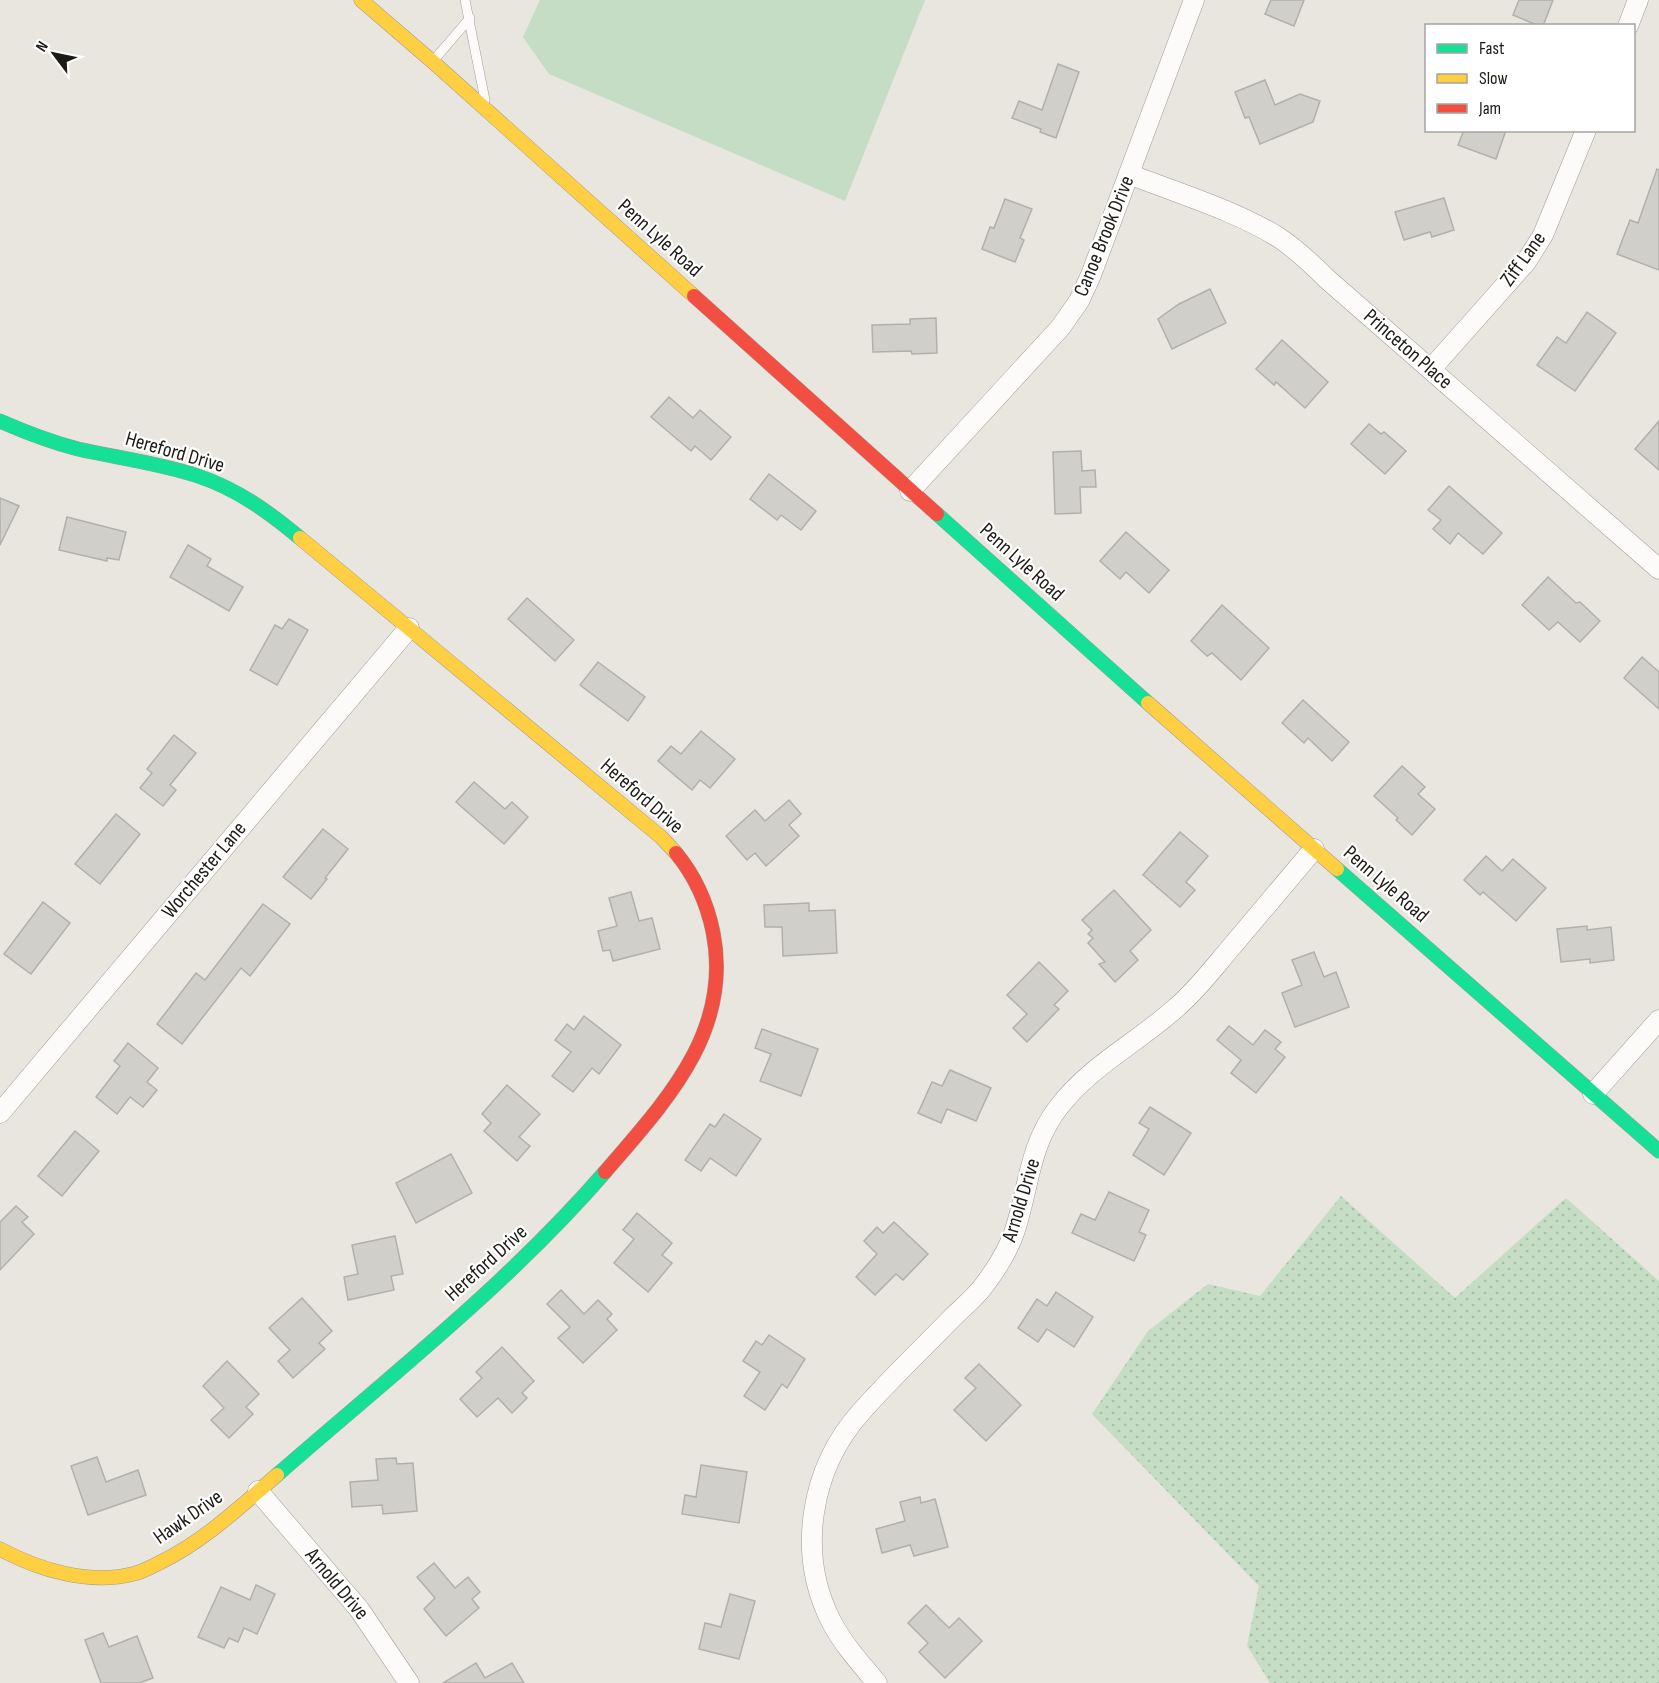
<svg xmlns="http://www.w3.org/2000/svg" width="1659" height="1683" font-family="'Sofia Sans Condensed',sans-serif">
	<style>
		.grass { fill: url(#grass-dots) }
		.pitch { fill: #c4ddc4 }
		.building { fill: #d1cfca; stroke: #b1b0aa; stroke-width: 1.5 }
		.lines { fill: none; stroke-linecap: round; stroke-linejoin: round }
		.lane-casing { stroke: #9f9d97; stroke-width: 10 }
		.street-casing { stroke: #9f9d97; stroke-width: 21 }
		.fast-casing { stroke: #9f9d97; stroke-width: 15 }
		.slow-casing { stroke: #9f9d97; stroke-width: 15 }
		.jam-casing { stroke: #9f9d97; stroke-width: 15 }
		.lane { stroke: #fcfbfa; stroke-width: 9 }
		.street { stroke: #fcfbfa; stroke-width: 20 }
		.fast { stroke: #16e098; stroke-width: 14 }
		.slow { stroke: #ffcf43; stroke-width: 14 }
		.jam { stroke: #f24e42; stroke-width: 14 }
		.labels { text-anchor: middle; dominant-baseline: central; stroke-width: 4.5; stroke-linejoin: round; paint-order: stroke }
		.street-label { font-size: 21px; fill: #1d1b16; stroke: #fff }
	</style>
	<defs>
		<pattern id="grass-dots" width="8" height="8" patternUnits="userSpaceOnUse" patternTransform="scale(1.5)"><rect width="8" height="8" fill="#c4ddc4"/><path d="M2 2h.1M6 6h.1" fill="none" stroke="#a8bda8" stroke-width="1.8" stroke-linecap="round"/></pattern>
	</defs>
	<rect width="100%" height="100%" fill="#e8e6de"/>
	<!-- grass -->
	<path class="grass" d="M1341,1196L1455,1298L1566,1198L1659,1281V1683H1270L1247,1646L1259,1586L1092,1414L1148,1331L1208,1284L1260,1296Z"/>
	<!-- pitch -->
	<path class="pitch" d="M540,0H925L845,201L549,74L523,37Z"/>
	<!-- building -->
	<g class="building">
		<path d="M1271,0H1304L1294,26L1265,14Z"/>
		<path d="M1519,0H1553L1543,26H1539L1513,15Z"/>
		<path d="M1058,64L1079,72L1056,138L1040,132L1041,129L1012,118L1019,101L1042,110Z"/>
		<path d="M1265,80L1275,105L1300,94L1320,101L1313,122L1260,144L1249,117L1245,118L1235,92Z"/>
		<path d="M1464,130H1506L1496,159L1458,145Z"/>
		<path d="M1657,169L1659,170V270L1617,254L1630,220L1638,223Z"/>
		<path d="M1444,198L1454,230L1432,237L1430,232L1404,240L1395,212Z"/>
		<path d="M1005,199L1032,209L1020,238L1024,240L1015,262L982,249L990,227L994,228Z"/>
		<path d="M1210,289L1226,323L1172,349L1158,319L1179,304Z"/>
		<path d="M1587,312L1616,333L1575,391L1537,365L1557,337L1566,343Z"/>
		<path d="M936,318L937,353L912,354L911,351L873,352L872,325L910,324V319Z"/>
		<path d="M1282,340L1328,382L1305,408L1276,382L1274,385L1256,369Z"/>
		<path d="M669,397L693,418L700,410L731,437L711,460L695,446L691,451L651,417Z"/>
		<path d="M1659,421V470L1635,449Z"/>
		<path d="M1369,424L1381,434L1384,432L1406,451L1385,474L1351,444Z"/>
		<path d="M1081,451L1082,471L1095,470L1096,487H1080L1081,513L1055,514L1053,452Z"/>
		<path d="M769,474L816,511L801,530L781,515L777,520L750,499Z"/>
		<path d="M1449,486L1502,533L1483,554L1458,533L1450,544L1433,529L1441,520L1428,510Z"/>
		<path d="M0,498L19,506L0,545Z"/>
		<path d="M67,517L126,532L119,560L107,558V561L59,550Z"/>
		<path d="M1126,532L1169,570L1149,593L1126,572L1120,579L1100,561Z"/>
		<path d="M188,545L211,559L207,566L243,587L229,611L170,577Z"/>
		<path d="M1548,577L1576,603L1580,602L1600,621L1580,642L1558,622L1549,630L1522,605Z"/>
		<path d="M527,598L574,640L555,661L508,619Z"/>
		<path d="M1222,605L1269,648L1241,680L1212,653L1207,656L1191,641Z"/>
		<path d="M289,619L308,630L277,685L250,670L275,625L282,629Z"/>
		<path d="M1642,657L1659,672V709L1624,678Z"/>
		<path d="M598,662L645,697L628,721L580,685Z"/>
		<path d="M1303,700L1349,742L1332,761L1308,738L1304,743L1282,723Z"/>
		<path d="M701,731L735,759L710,788L700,780L692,790L658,761L671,746L681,754Z"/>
		<path d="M174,735L196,753L170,785L176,790L163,806L140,788L152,773L147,769Z"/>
		<path d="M1402,766L1425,787L1418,794L1435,809L1412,835L1396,820L1398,818L1374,796Z"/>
		<path d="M474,782L505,809L512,802L528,817L504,844L456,802Z"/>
		<path d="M789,800L801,814L789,825L799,836L766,866L755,853L747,860L726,836L755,810L765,821Z"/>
		<path d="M116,814L140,834L100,884L75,864Z"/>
		<path d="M323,829L348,849L325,878L327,879L311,899L283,877Z"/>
		<path d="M1180,832L1208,856L1186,882L1195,890L1180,907L1143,875Z"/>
		<path d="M1486,856L1502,871L1513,859L1546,888L1516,921L1483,892L1480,895L1464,880Z"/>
		<path d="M1114,890L1151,930L1130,951L1138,960L1115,982L1099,964L1105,962L1088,943L1093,938L1088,934L1092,930L1082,920Z"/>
		<path d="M631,892L639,921L652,918L660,949L613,961L610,950L603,951L598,931L617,926L609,898Z"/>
		<path d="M43,902L70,923L31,974L4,954Z"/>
		<path d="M809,903V911L835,910L837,953L783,956L782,927H765L764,905Z"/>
		<path d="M263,904L290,924L250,976L241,968L182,1044L157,1024L196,973L205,980Z"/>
		<path d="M1587,926V930L1611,927L1614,960L1590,963V959L1561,962L1557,929Z"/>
		<path d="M1314,952L1324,977L1336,972L1349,1007L1295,1027L1282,993L1302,985L1292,960Z"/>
		<path d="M1039,962L1068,991L1054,1005L1059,1009L1027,1042L1013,1028L1027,1014L1007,995Z"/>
		<path d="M584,1016L621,1045L599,1074L592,1068L573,1092L552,1076L571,1052L555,1040L567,1024L574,1030Z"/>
		<path d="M1229,1026L1253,1045L1265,1030L1281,1042L1275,1049L1285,1057L1256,1093L1231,1073L1241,1060L1217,1040Z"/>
		<path d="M762,1029L818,1049L801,1096L760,1081L771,1054L755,1048Z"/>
		<path d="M128,1043L158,1068L147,1082L157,1090L143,1107L130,1097L117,1114L96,1097L120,1066L114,1061Z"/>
		<path d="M950,1070L991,1088L976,1121L947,1109L941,1123L918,1113L932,1082L942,1086Z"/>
		<path d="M507,1085L540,1114L519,1137L530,1146L517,1161L484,1131L491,1123L482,1114Z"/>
		<path d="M1150,1107L1191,1133L1164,1175L1133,1155L1149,1129L1139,1123Z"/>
		<path d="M724,1114L761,1139L736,1176L710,1158L701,1171L685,1160L710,1124L715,1127Z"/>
		<path d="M75,1131L99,1151L62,1196L38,1176Z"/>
		<path d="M451,1154L472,1193L416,1223L396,1183Z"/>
		<path d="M1109,1192L1149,1210L1139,1232L1146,1235L1134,1261L1072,1233L1081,1214L1095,1220Z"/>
		<path d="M16,1206L28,1217L22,1222L34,1234L0,1270V1222Z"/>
		<path d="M637,1213L672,1243L662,1255L672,1263L648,1292L614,1263L634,1239L623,1230Z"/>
		<path d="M894,1222L928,1254L903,1280L896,1274L875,1295L856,1277L877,1254L864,1241L877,1227L883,1233Z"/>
		<path d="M395,1236L403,1274L391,1276L394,1290L348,1300L344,1277L358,1274L352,1245Z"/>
		<path d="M561,1290L584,1314L598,1300L612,1314L607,1319L617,1330L583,1363L558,1338L570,1327L547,1304Z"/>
		<path d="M1056,1292L1093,1317L1074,1347L1047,1329L1038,1342L1018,1328L1037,1299L1047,1306Z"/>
		<path d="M302,1298L332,1331L319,1343L325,1349L293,1378L278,1361L290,1350L269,1328Z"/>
		<path d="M769,1335L805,1359L787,1388L782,1384L765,1410L744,1396L760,1372L743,1361L756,1341L762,1345Z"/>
		<path d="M502,1347L534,1381L522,1393L527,1398L512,1413L498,1398L477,1417L460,1399L482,1378L476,1372Z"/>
		<path d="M227,1361L259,1394L246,1407L253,1414L229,1438L211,1420L224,1408L203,1386Z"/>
		<path d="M979,1364L1021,1405L986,1441L954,1410L976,1388L965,1378Z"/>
		<path d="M97,1457L106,1482L138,1470L146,1495L88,1515L71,1466Z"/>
		<path d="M396,1458L397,1464L413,1463L417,1511L383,1514L382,1505L352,1507L350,1482L378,1480L376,1459Z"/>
		<path d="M701,1465L747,1472L739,1523L682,1514L685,1495L696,1497Z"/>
		<path d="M920,1497L921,1503L935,1499L948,1547L914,1556L910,1545L882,1553L876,1529L905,1521L900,1502Z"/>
		<path d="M434,1563L455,1588L468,1577L480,1592L472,1599L479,1608L446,1636L424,1609L435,1598L417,1577Z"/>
		<path d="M256,1585L275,1594L257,1634L244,1628L238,1642L229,1638L224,1648L198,1637L221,1587L250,1600Z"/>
		<path d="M730,1594L755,1601L739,1659L699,1649L705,1623L721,1627Z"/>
		<path d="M926,1605L949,1628L959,1618L982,1641L945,1678L919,1652L928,1643L908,1623Z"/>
		<path d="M103,1633L109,1647L137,1636L153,1678L139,1683H101L85,1640Z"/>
		<path d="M476,1663L485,1678L512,1663L524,1683H443Z"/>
	</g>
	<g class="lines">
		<defs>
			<g id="lane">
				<path d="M465,0L485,100"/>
				<path d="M434,60L470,18"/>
			</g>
			<g id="street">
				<path d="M1628,26L1638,0"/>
				<path d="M1129,174C1177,193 1234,210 1278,237C1296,249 1312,264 1327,279L1659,569"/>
				<path d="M1431,369L1526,262L1543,235L1586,130"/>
				<path d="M910,491L1060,328L1079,301L1091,275L1194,0"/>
				<path d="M1593,1094L1659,1020"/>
				<path d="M0,1113L409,628"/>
				<path d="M258,1491L359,1609L409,1683"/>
				<path d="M877,1683C860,1663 843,1644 831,1621C796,1552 811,1468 861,1412C890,1379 922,1349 952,1318C963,1307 976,1297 985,1284C997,1268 1009,1249 1015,1230C1029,1187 1029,1146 1058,1108C1091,1065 1137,1043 1177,1007C1198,989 1215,966 1233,945C1260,913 1287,881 1314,849"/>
			</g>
			<g id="fast">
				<path d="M0,421C25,432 51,442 78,449C118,458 159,463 198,476C237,489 269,512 300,538"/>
				<path d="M937,514L1148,703"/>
				<path d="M1337,869L1659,1151"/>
				<path d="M277,1475C389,1377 507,1285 605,1172"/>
			</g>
			<g id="slow">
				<path d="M361,0L433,62L694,296"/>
				<path d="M300,538L661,837L676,853"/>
				<path d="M1148,703L1337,869"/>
				<path d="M0,1549C39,1570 89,1585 133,1574C142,1572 151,1567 159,1563C203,1542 240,1507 277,1475"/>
			</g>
			<g id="jam">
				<path d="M694,296L937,514"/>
				<path d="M605,1172C665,1102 733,1032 713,932C707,903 695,876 676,853"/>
			</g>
		</defs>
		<!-- lane casing -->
		<use href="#lane" class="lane-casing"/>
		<!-- street casing -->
		<use href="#street" class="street-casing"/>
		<!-- fast casing -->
		<use href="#fast" class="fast-casing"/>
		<!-- slow casing -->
		<use href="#slow" class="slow-casing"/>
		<!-- jam casing -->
		<use href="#jam" class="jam-casing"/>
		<!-- lane -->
		<use href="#lane" class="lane"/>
		<!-- street -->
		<use href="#street" class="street"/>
		<!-- fast -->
		<use href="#fast" class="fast"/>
		<!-- slow -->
		<use href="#slow" class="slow"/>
		<!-- jam -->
		<use href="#jam" class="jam"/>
	</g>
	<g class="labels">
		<!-- street labels -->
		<g class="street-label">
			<text transform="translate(1104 236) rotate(-68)">Canoe Brook Drive</text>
			<text transform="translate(660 238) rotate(42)">Penn Lyle Road</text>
			<text transform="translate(1523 259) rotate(-54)">Ziff Lane</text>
			<text transform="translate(1408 349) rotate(41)">Princeton Place</text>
			<text transform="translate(175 452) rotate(16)">Hereford Drive</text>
			<text transform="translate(1022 562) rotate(42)">Penn Lyle Road</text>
			<text transform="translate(642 796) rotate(41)">Hereford Drive</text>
			<text transform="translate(204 870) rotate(-50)">Worchester Lane</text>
			<text transform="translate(1386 884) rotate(41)">Penn Lyle Road</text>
			<text transform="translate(1021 1200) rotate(-73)">Arnold Drive</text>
			<text transform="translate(486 1263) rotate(-42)">Hereford Drive</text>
			<text transform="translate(188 1517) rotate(-35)">Hawk Drive</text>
			<text transform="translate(337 1584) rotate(50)">Arnold Drive</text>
		</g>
	</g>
	<!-- legend -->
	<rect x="1425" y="24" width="210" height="108" fill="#ffffff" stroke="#a5a4a2" stroke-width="1.5"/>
	<rect x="1437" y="44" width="30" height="9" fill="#16e098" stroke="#a5a4a2" stroke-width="1.5"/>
	<text x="1479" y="54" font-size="18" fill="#1d1b16">Fast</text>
	<rect x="1437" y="74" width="30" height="9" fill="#ffcf43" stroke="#a5a4a2" stroke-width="1.5"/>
	<text x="1479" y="84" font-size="18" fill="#1d1b16">Slow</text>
	<rect x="1437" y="104" width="30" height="9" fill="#f24e42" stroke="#a5a4a2" stroke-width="1.5"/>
	<text x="1479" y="114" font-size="18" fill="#1d1b16">Jam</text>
	<!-- north arrow -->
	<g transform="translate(54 54) rotate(302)" stroke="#ffffff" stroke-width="4.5" paint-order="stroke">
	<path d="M0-4.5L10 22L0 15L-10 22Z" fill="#1d1b16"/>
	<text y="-9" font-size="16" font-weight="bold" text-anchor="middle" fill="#1d1b16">N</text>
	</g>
</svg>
